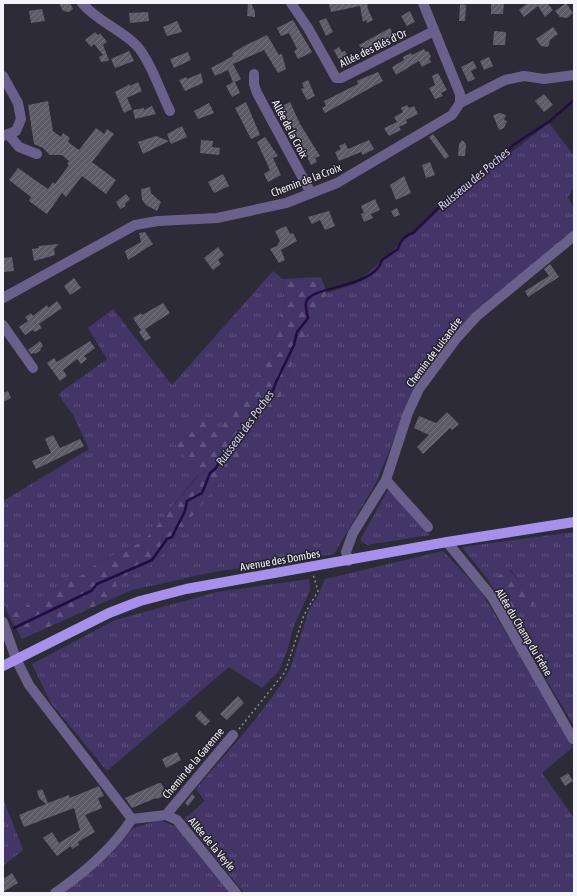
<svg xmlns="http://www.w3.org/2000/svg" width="577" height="896" font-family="'Asap Condensed',sans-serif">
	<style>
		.grass { fill: url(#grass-tufts) }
		.forest { fill: url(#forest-firs) }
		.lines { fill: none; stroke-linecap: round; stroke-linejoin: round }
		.stream { stroke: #210c43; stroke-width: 2.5 }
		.building { fill: url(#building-hatch) }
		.path { stroke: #8b8993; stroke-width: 1.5; stroke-dasharray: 2 3; stroke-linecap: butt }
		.minor { stroke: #6a608c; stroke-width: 10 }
		.major { stroke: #a690ec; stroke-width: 10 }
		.labels { text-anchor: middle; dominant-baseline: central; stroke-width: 3; stroke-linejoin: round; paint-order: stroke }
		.street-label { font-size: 11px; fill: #f5f4fc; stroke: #24212c }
		.water-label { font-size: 12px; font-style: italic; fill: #d7d0f5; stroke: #24212c }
	</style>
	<defs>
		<pattern id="grass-tufts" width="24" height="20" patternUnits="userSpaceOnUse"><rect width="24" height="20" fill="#433568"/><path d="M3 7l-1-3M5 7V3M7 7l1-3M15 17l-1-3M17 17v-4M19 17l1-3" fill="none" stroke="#5f537e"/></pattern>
		<pattern id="forest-firs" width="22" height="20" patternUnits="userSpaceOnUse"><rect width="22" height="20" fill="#433568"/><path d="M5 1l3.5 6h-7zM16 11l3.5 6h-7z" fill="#5f537e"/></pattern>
		<pattern id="building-hatch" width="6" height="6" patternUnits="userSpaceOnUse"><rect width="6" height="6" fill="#5e5b68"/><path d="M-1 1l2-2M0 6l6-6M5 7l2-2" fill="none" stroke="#76737e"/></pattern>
	</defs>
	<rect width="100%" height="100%" fill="#2d2b37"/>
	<!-- grass -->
	<g class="grass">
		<path d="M549,123L574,156V187L568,197L574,209V235L444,345L416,385L376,483L334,554L214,572L132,590L118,596L116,580L154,563L195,513L238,446L280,400L293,360L327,293L356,284L437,210Z"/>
		<path d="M273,271L282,279L285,303L264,371L219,430L198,475L144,541L100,561L85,573L9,616L3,603V501L89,449L73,415L58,394L107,359L88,328L113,309L172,385Z"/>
		<path d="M388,490L399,500L430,535L367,545L360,540Z"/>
		<path d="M574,532V726L510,619L534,604L511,570L489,581L462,547Z"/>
		<path d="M443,551L480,590L528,669L573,747L542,773L574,818V893H244L184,819L205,801L196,789C227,751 266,712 290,669L309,610L317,597L325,579Z"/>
		<path d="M309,579L310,590L294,626L287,651L279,671L262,688L229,667L107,771L51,703L32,664L115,620L217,592Z"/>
		<path d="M3,798L23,850L3,866Z"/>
		<path d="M159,820L176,827L232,893H64L120,843L133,828Z"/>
	</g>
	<!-- forest -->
	<g class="forest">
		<path d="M321,277L327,293L293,360L280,400L239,445L243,454L154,563L116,580L118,596L22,639L9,616L85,573L100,561L144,541L198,476L172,440L199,412L219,430L264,371L285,303L282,279Z"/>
		<path d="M510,570L535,604L510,619L489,581Z"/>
	</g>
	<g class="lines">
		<!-- stream -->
		<path class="stream" d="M14,628L91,591L97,584L152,560L167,539L172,537L185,511L187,501L202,493L210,473L216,468L222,456L239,439L270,399L276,382L294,345L297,332L308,318C307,313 305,307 306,302C311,285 374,289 382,260L398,249C401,240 404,236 413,233L455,192L508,152L513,145L550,121L574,100"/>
	</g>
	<!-- building -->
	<g class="building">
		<path d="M59,3H70L73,9L69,12L63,11Z"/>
		<path d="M248,3H251L255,12V17L247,16Z"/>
		<path d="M335,3H367L368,9L373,20L367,23L366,20L363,22L360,6L331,12L329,4Z"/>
		<path d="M491,3H504L503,14H491Z"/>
		<path d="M528,3H547L553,10L545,17L538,6L524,17L519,10Z"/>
		<path d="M566,3L573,13L567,18L560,17L555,11Z"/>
		<path d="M460,4L466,5L465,21H459Z"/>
		<path d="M42,9L45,21L31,23L29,11Z"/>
		<path d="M410,11L415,22L407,26L401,16Z"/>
		<path d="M148,12L149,21L130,23L129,13Z"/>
		<path d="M326,18L333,32L326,36L319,21Z"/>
		<path d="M293,20L312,52L298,59L294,51L297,49L289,33L281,36L277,28Z"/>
		<path d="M177,21L182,32L167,36L163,27Z"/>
		<path d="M553,27L558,34L550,40L549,45L547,47L541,46L536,39Z"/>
		<path d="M390,28L394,36L382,42L383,45L364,53L359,45Z"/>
		<path d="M494,31L506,32L505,45H493Z"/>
		<path d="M95,32L98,35L100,33L107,42L103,45L109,60L107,61L101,62L99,57L103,55L94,44L91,47L85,40Z"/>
		<path d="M267,35L279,55L282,54L286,69L278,73L264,50L233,64L241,79L235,82L240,93L232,97L226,86L233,82L228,70L215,76L211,68L233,56L232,54L234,52L246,45Z"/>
		<path d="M339,47L342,52L345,51L351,62L342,66L334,50Z"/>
		<path d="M424,49L426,52L428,51L431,57L429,58L431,62L422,67L419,61L396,75L392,67L404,60L403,57L411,53L412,55Z"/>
		<path d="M129,51L134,61L115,68L111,59Z"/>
		<path d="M188,52L191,60L174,68L170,59Z"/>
		<path d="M489,57L493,66L484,70L480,61Z"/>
		<path d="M473,61L477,68L471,71L475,79L468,82L461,67Z"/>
		<path d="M378,72L383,81L325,113L322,108L326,106L324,101L358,84L357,81L361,79Z"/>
		<path d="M201,73L203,83L185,91L179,80L186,77L187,79Z"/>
		<path d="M438,73L447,90L441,93L443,96L435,99L429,88L435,85L432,76Z"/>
		<path d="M308,80L315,96L307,100L301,89L304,88L302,83Z"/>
		<path d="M138,82L142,91L127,98L132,109L124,113L115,92L130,84V86Z"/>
		<path d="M544,94L553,105L544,112L535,101Z"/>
		<path d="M48,101L53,131L61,137L63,133L70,138L68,142L79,150L96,128L104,134L107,129L114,134L92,162L116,180L106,194L82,176L66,197L62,193L47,214L29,201L31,197L9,180L18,168L48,189L53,182L55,184L69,165L67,164L69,161L62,155H50L43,148L34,144L28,105Z"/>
		<path d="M246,102L260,135L251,139L235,108Z"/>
		<path d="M290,102L300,124L320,156L315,158L317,162L311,165L292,127L289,128L279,108Z"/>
		<path d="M209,103L214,113L198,119L194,111Z"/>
		<path d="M407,105L409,108L414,106L418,114L406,120L407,123L399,127L401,130L389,136L384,128L397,122L394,117L403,112L401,108Z"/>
		<path d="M152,106L156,114L135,119L133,110L144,108V110Z"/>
		<path d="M500,113L506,115L504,120L507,121L504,128L499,130L493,115Z"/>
		<path d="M182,126L187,137L171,144L167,134Z"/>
		<path d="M433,134L449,156L445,159L429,137Z"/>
		<path d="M156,136L169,141L143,154L138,142Z"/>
		<path d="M265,137L278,156L273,158L281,175L268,182L264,174L270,170L257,142Z"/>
		<path d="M201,140L213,141L212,147L220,148L219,155L200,153Z"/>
		<path d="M369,140L374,149L363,155L361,152L339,161L335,152L341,149L339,146L345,143L348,149Z"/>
		<path d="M462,140L466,144L465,156H458L459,144Z"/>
		<path d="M430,162L435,175L426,178L422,165Z"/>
		<path d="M223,174L229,186L214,193L208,182Z"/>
		<path d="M404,176L411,193L396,200L390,185Z"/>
		<path d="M150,187L151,193L161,202L157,211L146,205L142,200L141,189Z"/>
		<path d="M126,194L130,199L125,204L126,206L120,209L116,202Z"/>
		<path d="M375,199L380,210L371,214L373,218L364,222L361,214L364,213L361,206Z"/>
		<path d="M397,208L400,215L394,217L391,211Z"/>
		<path d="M329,211L335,226L325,230L320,220L312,224L308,217Z"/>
		<path d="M286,226L290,234L293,233L297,241L281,250L285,260L279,263L270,249L277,246L280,241L275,231Z"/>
		<path d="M145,232L153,244L128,260L125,251L141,242L139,233Z"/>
		<path d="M59,244L54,249L55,255L34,261L32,249L39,248L38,246Z"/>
		<path d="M218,247L224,255L218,260L221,264L213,270L204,258Z"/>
		<path d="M12,257L14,271L4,272L3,258Z"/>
		<path d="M550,264L559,277L528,297L525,291L549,276L544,269Z"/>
		<path d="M74,278L81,288L70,295L64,286Z"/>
		<path d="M57,301L62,308L39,324L42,328L35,332L33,330L25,335L19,327L28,321L25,317L31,313L33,316L47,305L48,308Z"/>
		<path d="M163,303L170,313L145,329L151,338L145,341L139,332L141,330L133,318L141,313L142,315Z"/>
		<path d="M40,341L43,346L40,349L41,350L35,354L34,353L31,354L28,350Z"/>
		<path d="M90,341L95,348L84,356L87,359L81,364L77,359L63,370L67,376L60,381L47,363L54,358L57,362Z"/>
		<path d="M8,391L11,398L3,402V393Z"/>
		<path d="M447,412L459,424L452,430L450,428L423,454L417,447L429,435L414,428L419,416L436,423Z"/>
		<path d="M53,435L60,448L80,439L84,446L36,469L32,461L51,453L45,439Z"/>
		<path d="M238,696L244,703L227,720L220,714Z"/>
		<path d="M200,711L210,721L205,726L195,716Z"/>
		<path d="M177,752L181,760L166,768L162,759Z"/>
		<path d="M568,773L573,781L565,786L560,778Z"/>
		<path d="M159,783H161L165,790L162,791L164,796L157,799L156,798L132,808L125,798Z"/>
		<path d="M99,786L104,796L98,798L102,808L85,815L95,832L78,842L79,845L72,849L71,846L57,856L43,838L52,832L59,843L80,830L74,808L24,827L19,815L46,804L39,798L37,791L42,789L48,803L69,795L70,798Z"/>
		<path d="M192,794L195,797L188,806L185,803Z"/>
		<path d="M12,873L18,883L3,892V879Z"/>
	</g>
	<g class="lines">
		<!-- path -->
		<path class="path" d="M239,729L285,672L304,615L318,591L313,574"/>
		<!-- minor -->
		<g class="minor">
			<path d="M82,3C97,21 120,29 136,45C149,58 161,93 170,111"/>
			<path d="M291,3L308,28L336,78H341L434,31"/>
			<path d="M254,74V84L257,93L311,193"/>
			<path d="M3,76L18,103L21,119L16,131L3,136"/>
			<path d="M460,103L505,80L524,76L544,79L574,75"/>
			<path d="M9,135L19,147L37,154"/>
			<path d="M3,298L135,225L158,221L217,218L286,203L337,183L452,115L460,103V94L423,3"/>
			<path d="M3,325L33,368"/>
			<path d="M386,480L428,527"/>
			<path d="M447,542L492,597L573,739"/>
			<path d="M348,561L346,552L353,533L386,480L408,413L419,389L456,339L477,316L574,236"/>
			<path d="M3,622L16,659L29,685L132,819"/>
			<path d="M166,815L177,820L236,893"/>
			<path d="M132,819L166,815L233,735"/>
			<path d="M55,893C84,873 113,848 132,819"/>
		</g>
		<!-- major -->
		<path class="major" d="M3,666L109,613L140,601L186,589L447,542L574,522"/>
	</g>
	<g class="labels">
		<!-- street labels -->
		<g class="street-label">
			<text transform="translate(373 48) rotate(-26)">Allée des Blés d'Or</text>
			<text transform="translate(290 129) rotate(62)">Allée de la Croix</text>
			<text transform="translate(306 180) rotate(-21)">Chemin de la Croix</text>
			<text transform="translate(434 352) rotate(-53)">Chemin de Luisandre</text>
			<text transform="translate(280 560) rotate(-10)">Avenue des Dombes</text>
			<text transform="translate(524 632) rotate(59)">Allée du Champ du Frêne</text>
			<text transform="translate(193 763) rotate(-50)">Chemin de la Garenne</text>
			<text transform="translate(212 844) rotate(50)">Allée de la Veyle</text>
		</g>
		<!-- water labels -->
		<g class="water-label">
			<text transform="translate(474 179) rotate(-40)">Ruisseau des Poches</text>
			<text transform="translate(245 428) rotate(-54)">Ruisseau des Poches</text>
		</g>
	</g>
	<!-- border -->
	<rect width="577" height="896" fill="none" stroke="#f5f4fc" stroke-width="8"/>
</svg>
